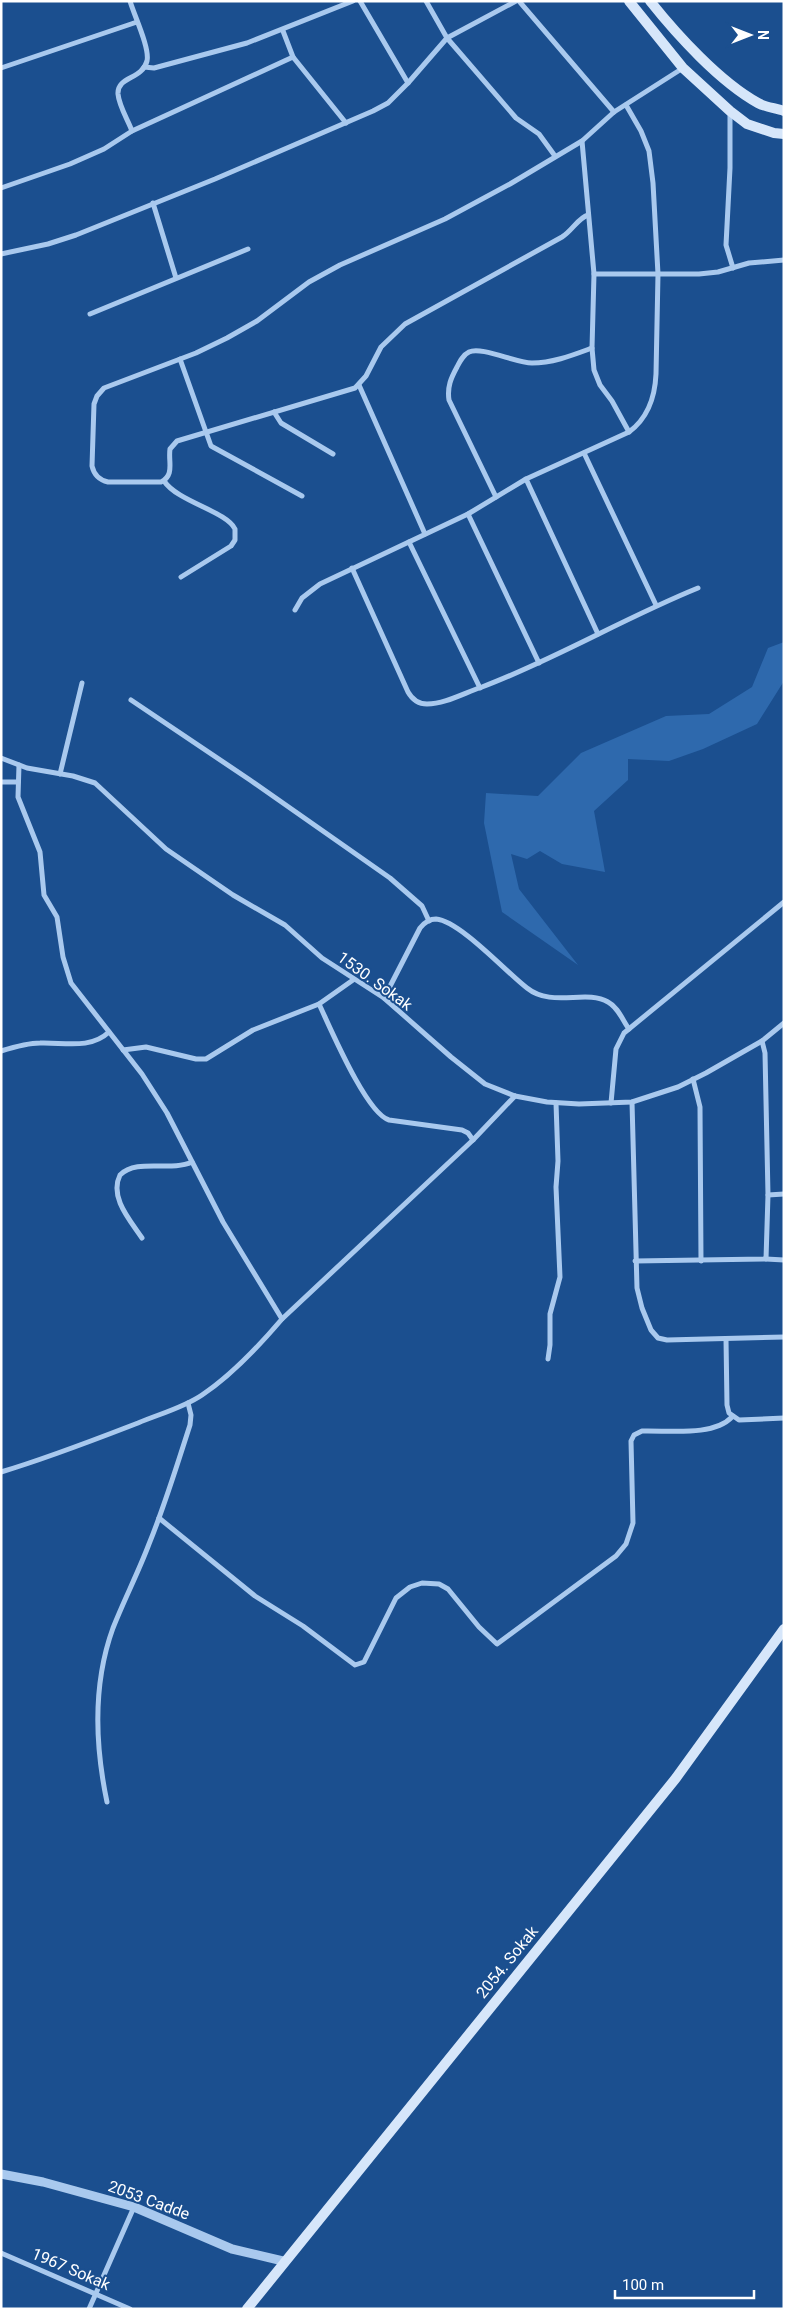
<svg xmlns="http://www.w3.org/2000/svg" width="785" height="2310" font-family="Roboto,sans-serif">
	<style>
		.green { fill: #2e69ad }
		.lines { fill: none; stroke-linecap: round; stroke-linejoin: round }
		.minor { stroke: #a9c9ee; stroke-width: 5 }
		.tertiary { stroke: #a9c9ee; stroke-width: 9 }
		.secondary { stroke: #d6e6fa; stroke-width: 10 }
		.labels { text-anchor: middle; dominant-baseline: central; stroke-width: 4; stroke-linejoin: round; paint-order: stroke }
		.street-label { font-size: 16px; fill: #fff; stroke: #1b4f8f }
	</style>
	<rect width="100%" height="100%" fill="#1b4f8f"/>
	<!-- green -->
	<path class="green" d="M784,642V681L757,724L703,749L669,761L628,759V780L594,811L605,872L562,864L540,851L527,859L511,854L519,889L578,965L502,912L484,823L486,793L538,796L581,753L666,716L709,714L752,687L768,648Z"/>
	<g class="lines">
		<!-- minor -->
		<g class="minor">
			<path d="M130,1C134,15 150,48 147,61C142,80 117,76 118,94C119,106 128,120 132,131"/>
			<path d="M360,1L408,83"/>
			<path d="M426,1L447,38L516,118L539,134L555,156"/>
			<path d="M519,1L614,112"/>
			<path d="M283,31L293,57"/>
			<path d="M144,67L154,68L247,43L353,1"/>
			<path d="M1,68L137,22"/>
			<path d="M730,112V168L726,245L733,268"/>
			<path d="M582,141L594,274L592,348L594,370L600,385L612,401L629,432"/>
			<path d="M1,188L70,164L104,149L132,131L293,57L346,123"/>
			<path d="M153,203L176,278"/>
			<path d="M588,215C578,218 572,231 562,237L405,324L381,347L366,376L355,388L177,441L170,449C168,462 175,475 161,482H108C99,480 94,475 92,466L94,404L97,396L104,388L196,353L227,338L257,321L309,282L340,265L445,219L510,184L582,141L614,112L683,68"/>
			<path d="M1,254L48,244L76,235L215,179L373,111L388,103L408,83L447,38L516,1"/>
			<path d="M594,274H699L718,272L749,263L784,260"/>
			<path d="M90,314L248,249"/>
			<path d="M180,359L211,446L302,496"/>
			<path d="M359,385L425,534"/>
			<path d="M274,412L281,423L333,454"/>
			<path d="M584,453L656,605"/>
			<path d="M526,479L598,634"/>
			<path d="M164,481C178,502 226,511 235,529V540L231,546L181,577"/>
			<path d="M496,497L449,400C447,387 451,378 457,367C460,361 463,355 469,352C481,346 516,363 532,363C553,363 573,355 592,348"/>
			<path d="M468,514L539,663"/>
			<path d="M409,542L480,688"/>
			<path d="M352,568L408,692C412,699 418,704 427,704C445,704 464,693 482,687C556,659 624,618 698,588"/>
			<path d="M295,610L302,598L320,584L468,514L526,479L629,432C648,418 655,397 656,374L658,274L653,183L649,151L641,131L626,105"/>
			<path d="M131,700L250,780L390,878L422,906L429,921"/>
			<path d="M1,758L27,768L73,776L95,783L166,849L233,895L285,925L322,958L384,998L451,1057L485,1084L515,1096L547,1102L579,1104L632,1102L678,1087L706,1073L762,1041L784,1023"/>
			<path d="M60,774L82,683"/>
			<path d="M1,782H18"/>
			<path d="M384,998L420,928C424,923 429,919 436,919C460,921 507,973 527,988C552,1008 586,989 608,1002C618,1007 623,1021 629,1029"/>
			<path d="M319,1004C330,1027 366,1113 389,1120L462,1130L468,1133L473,1140"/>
			<path d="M123,1050L146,1047L196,1059H206L253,1030L319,1004L353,980"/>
			<path d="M1,1051C14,1047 27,1043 40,1043C63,1042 90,1050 109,1032"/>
			<path d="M693,1079L700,1107L701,1261"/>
			<path d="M632,1102L637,1288L642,1308L651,1330L658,1338L667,1340L784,1337"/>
			<path d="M611,1103L616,1049L624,1033L784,902"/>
			<path d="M768,1195L784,1194"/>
			<path d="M142,1238C130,1220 109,1197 120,1175C137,1158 170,1172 192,1162"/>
			<path d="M766,1259L784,1260"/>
			<path d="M635,1261L766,1259L768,1195L765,1053L762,1041"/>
			<path d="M282,1319L473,1140L515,1096"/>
			<path d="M726,1339L727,1405L729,1413L739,1420L784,1418"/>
			<path d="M548,1359L550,1345V1314L560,1277L556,1187L558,1161L556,1103"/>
			<path d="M1,1472C48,1458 94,1440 138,1423C159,1414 183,1408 202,1395C232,1375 259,1346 282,1319L223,1222L167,1113L142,1074L71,983L63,957L57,917L44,895L40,852L18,797L19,765"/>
			<path d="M159,1518L255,1596L303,1626L355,1665L364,1662L396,1598L410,1587L422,1583L439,1584L448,1589L479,1627L497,1644L616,1556L626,1544L633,1523L631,1441L634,1435L642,1431C668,1430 713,1437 732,1417"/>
			<path d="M107,1802C95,1745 93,1683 113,1628C124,1600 138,1573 149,1544C165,1505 177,1465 190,1425L191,1415L188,1403"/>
			<path d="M1,2253L130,2309"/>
			<path d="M89,2309L134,2207"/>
		</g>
		<!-- tertiary -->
		<path class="tertiary" d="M1,2174L43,2182L134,2207L232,2249L283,2261"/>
		<!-- secondary -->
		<g class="secondary">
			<path d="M629,1L683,68L730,111L747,124L774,133L784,134"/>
			<path d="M650,1C677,35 720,82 758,103C765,107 775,108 784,111"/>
			<path d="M247,2309L676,1778L784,1629"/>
		</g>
	</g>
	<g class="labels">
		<!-- street labels -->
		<g class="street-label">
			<text transform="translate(375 981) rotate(36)">1530. Sokak</text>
			<text transform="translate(507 1962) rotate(-51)">2054. Sokak</text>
			<text transform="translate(149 2200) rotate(20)">2053 Cadde</text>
			<text transform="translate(71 2269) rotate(23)">1967 Sokak</text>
		</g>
	</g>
	<!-- border -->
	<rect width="785" height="2310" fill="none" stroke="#ffffff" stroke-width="5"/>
	<!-- north arrow -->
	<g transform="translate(750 35) rotate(90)" stroke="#1b4f8f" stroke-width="4" paint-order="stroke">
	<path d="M0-4L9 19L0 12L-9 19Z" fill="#ffffff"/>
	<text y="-8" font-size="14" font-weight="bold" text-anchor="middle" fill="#ffffff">N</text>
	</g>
	<!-- scale -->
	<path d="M615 2290v8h139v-8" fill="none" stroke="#ffffff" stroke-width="2.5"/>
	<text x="622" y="2290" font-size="15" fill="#ffffff" stroke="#1b4f8f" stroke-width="4" paint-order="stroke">100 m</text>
</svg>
